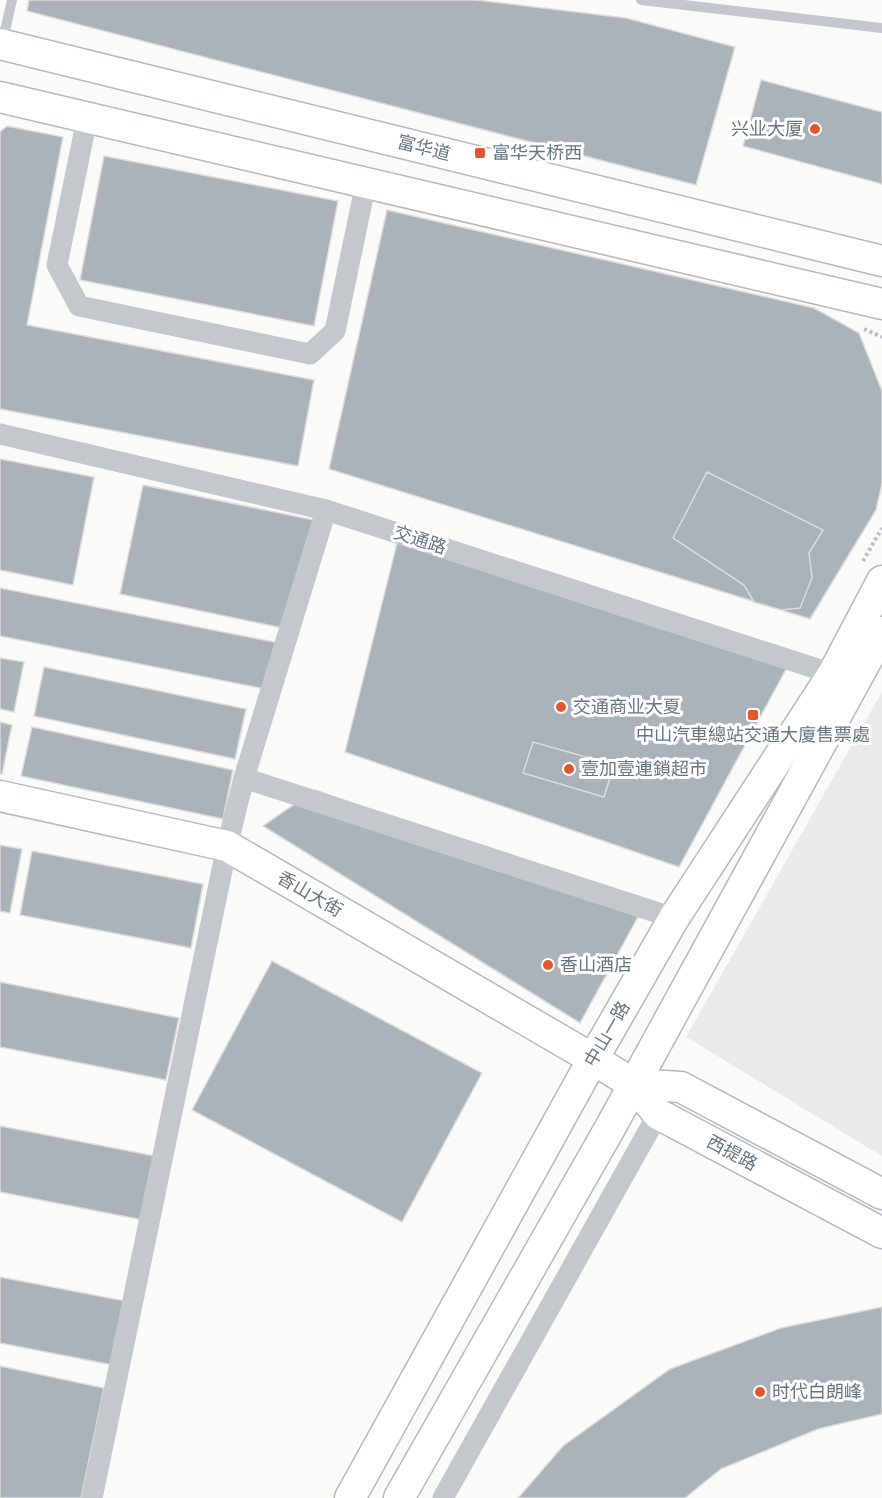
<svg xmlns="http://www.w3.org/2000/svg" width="882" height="1498" font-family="'Nunito Sans','Noto Sans SC',sans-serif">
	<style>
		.built { fill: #e8e9e9 }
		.building { fill: #aab3b9; stroke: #dcdcda; stroke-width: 1.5 }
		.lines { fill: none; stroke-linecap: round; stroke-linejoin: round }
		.secondary-casing { stroke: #b3babf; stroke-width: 33 }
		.path { stroke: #bbbfc2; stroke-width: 4; stroke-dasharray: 3 3; stroke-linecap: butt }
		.lane { stroke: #c3c8cc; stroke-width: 10 }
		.street { stroke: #c3c8cc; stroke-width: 21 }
		.secondary { stroke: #fff; stroke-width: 30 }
		.poi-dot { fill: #e4572e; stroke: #fff; stroke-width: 2 }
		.labels { text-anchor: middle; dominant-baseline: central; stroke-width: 6; stroke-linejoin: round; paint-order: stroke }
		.poi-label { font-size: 18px; fill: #657683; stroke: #fff; text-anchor: start }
		.street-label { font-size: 18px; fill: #657683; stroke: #fff }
	</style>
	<rect width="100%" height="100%" fill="#fafaf8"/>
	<!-- built -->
	<path class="built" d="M882,692V1156L686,1037Z"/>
	<!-- building -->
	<g class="building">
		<path d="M29,0H476L626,18L735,47L696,185L27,11Z"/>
		<path d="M761,80L882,112V184L743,146Z"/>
		<path d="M7,126L63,137L27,325L314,380L298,466L0,409V132Z"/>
		<path d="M104,156L338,201L314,326L80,280Z"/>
		<path d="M387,210L814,308L859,333L882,391V483L876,510L810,619L329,469Z"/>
		<path d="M0,459L94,477L73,585L0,570Z"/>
		<path d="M707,472L823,530L809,553L812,578L800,608L781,610L754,602L744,585L673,538Z"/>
		<path d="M143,485L314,520L292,630L120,594Z"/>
		<path d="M397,543L790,662L679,867L345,752Z"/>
		<path d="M0,588L289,645L280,692L0,636Z"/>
		<path d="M0,658L24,662L14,712L0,709Z"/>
		<path d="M44,667L246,709L235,759L34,716Z"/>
		<path d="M0,722L12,725L2,774H0Z"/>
		<path d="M32,727L233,770L223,819L21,776Z"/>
		<path d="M533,742L614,765L604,797L523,773Z"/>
		<path d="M315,790L644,906L580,1023L263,826Z"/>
		<path d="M0,845L22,849L10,913L0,911Z"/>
		<path d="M32,851L203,884L191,948L20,915Z"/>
		<path d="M272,961L482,1073L402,1222L192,1110Z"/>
		<path d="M0,982L179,1018L166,1080L0,1047Z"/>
		<path d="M0,1126L155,1156L143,1220L0,1192Z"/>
		<path d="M0,1277L125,1301L113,1365L0,1343Z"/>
		<path d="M882,1307V1414L818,1429L721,1469L685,1498H518L563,1446L670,1369L781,1328Z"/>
		<path d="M0,1366L104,1388L81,1498H0Z"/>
	</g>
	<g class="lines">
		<defs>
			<g id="secondary">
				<path d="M0,44L882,261"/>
				<path d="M0,97L882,304"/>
				<path d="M0,796L227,846L593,1059L633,1084L658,1114L882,1233"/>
				<path d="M633,1084L681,1087L882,1194"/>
				<path d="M350,1498L593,1059L674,918L833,674L882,581"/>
				<path d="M399,1498L610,1128L882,632"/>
			</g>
		</defs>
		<!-- secondary casing -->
		<use href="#secondary" class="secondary-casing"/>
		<!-- path -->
		<g class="path">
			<path d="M864,329L882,337"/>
			<path d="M863,561L882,528"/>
		</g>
		<!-- lane -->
		<g class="lane">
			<path d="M641,0L882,28"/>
			<path d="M2,44L12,0"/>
		</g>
		<!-- street -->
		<g class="street">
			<path d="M87,119L57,265L79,306L310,354L335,331L366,183"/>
			<path d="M0,434L326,510L833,674"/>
			<path d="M326,510L244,778L674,918"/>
			<path d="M92,1498L227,846L244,778"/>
			<path d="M443,1498L658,1114"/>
		</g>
		<!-- secondary -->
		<use href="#secondary" class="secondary"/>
	</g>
	<!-- markers -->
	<g class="poi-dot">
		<circle cx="815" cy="129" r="6"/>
		<rect x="474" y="147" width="12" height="12" rx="3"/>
		<circle cx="561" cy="707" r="6"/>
		<rect x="747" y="709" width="12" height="12" rx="3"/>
		<circle cx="569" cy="769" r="6"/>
		<circle cx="548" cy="965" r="6"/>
		<circle cx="760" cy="1392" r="6"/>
	</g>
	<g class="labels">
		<!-- poi labels -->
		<g class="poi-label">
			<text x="803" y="129" text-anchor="end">兴业大厦</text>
			<text x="492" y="153">富华天桥西</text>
			<text x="573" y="707">交通商业大夏</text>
			<text x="753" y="735" text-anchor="middle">中山汽車總站交通大廈售票處</text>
			<text x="581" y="769">壹加壹連鎖超市</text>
			<text x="560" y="965">香山酒店</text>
			<text x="772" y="1392">时代白朗峰</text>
		</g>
		<!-- street labels -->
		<g class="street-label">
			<text transform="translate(424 148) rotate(14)">富华道</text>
			<text transform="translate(420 540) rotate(18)">交通路</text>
			<text transform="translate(310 894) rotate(30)">香山大街</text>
			<text transform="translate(607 1034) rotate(-60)">中山一路</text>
			<text transform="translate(732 1153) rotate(28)">西提路</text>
		</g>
	</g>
</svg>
